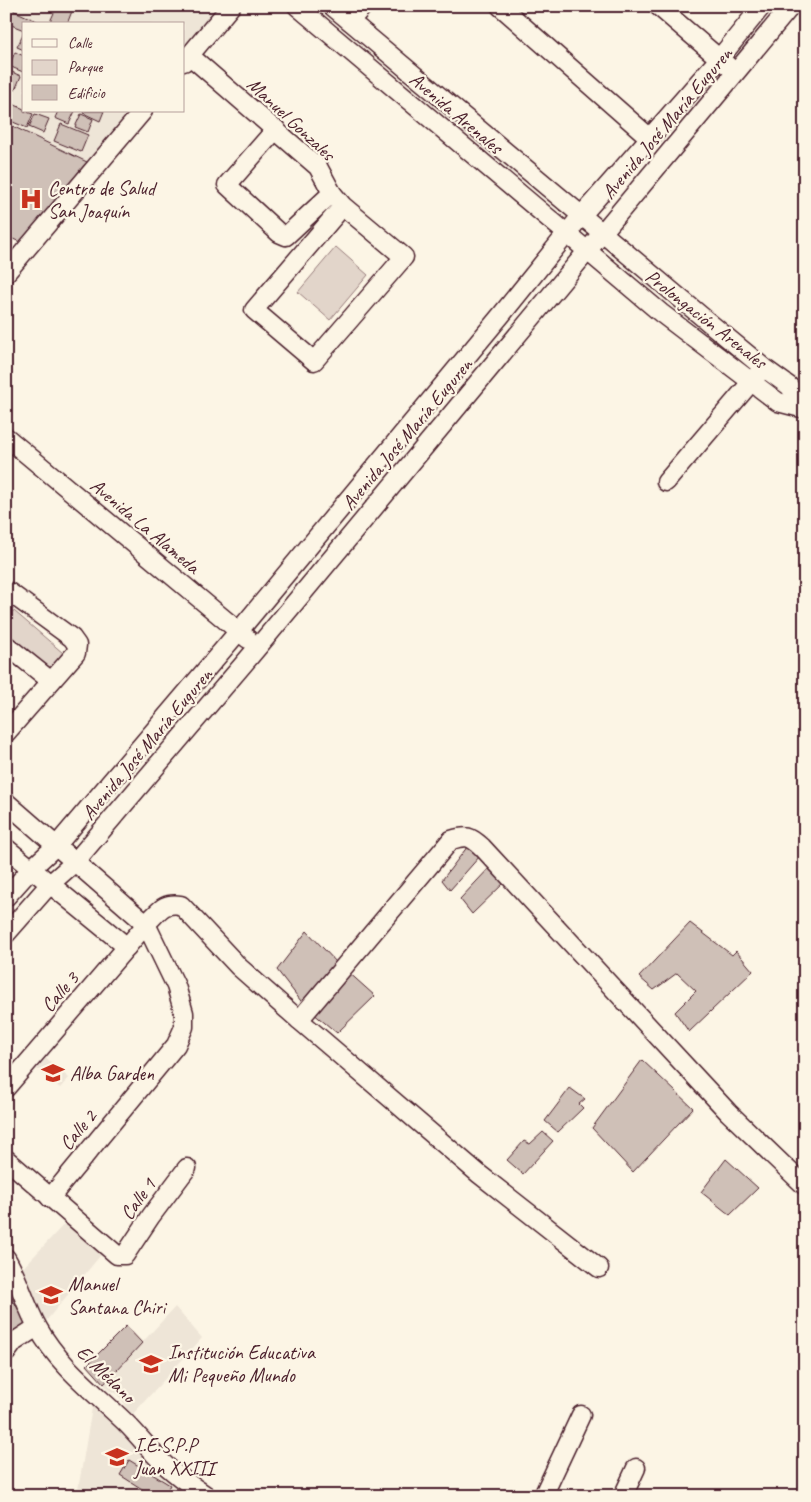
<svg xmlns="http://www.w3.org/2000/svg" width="811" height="1502" font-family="Caveat,sans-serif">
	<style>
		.built { fill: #eee5d7 }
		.green { fill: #e2d5ca; stroke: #967a7a }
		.building { fill: #cfc0b7; stroke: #4a1f2b }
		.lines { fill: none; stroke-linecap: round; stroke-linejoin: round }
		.minor-casing { stroke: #4a1f2b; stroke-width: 21 }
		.minor { stroke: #fcf5e5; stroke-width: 18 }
		.labels { text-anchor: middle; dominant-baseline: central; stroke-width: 4.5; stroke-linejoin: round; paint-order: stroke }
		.street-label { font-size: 20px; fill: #4a1f2b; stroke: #fcf5e5 }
		.poi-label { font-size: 20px; fill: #4a1f2b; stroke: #fcf5e5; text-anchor: start }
	</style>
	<rect width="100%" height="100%" fill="#fcf5e5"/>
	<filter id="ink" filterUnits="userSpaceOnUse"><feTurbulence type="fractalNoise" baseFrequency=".02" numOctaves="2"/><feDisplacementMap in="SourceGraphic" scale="10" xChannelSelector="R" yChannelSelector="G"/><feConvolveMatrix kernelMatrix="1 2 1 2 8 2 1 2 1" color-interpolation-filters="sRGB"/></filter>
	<g filter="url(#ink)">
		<!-- built -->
		<g class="built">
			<path d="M6,6H218L184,47V24H24V111H130L87,162L6,123Z"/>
			<path d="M46,1058L69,1078L60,1088L37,1069Z"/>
			<path d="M68,1220L105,1250L46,1321L21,1270Z"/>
			<path d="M175,1307L202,1338L133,1414L126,1408L125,1404L117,1394L108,1390L104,1384Z"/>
			<path d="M93,1402L192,1496H77Z"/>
		</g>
		<!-- green -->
		<g class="green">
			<path d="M336,247L368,275L330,320L298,292Z"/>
			<path d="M9,611H14L63,653L64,658L54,669H47L6,633V614Z"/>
		</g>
		<!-- building -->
		<g class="building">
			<path d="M57,6H74L67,24H49Z"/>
			<path d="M6,7L43,24H24V30L6,23Z"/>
			<path d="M24,33V50L17,47Z"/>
			<path d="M15,52L24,56L23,72L9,66Z"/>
			<path d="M7,70L21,76L15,90L6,87Z"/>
			<path d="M6,101L24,109V111L33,114L27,128L6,119Z"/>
			<path d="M58,111H75L69,124L55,118Z"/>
			<path d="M84,111H104L100,121L83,113Z"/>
			<path d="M35,114L49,119L43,133L29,127Z"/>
			<path d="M81,114L93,119L88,132L75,127Z"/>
			<path d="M6,123L87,162L20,242L6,236Z"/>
			<path d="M61,124L88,135L81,152L54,141Z"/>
			<path d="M468,846L480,856L450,890L442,880Z"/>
			<path d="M492,865L506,881L472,914L460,899Z"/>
			<path d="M690,923L732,955L736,951L753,971L689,1032L675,1012L696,991L677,973L654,990L639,977Z"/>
			<path d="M307,931L338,964L304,1005L277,970Z"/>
			<path d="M346,970L375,996L337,1033L313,1013Z"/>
			<path d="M642,1060L693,1108L633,1172L592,1128Z"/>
			<path d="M570,1088L585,1099L579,1104L583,1108L558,1132L545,1121Z"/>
			<path d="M543,1132L553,1141L523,1174L507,1160L524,1141L530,1144Z"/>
			<path d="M726,1159L758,1188L730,1215L701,1192Z"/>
			<path d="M6,1286L27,1326L6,1344Z"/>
			<path d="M126,1326L142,1343L104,1384L87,1365Z"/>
			<path d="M129,1460L170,1485L163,1496H153L120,1475Z"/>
		</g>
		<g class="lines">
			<defs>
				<g id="minor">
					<path d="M297,6L661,313L778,402L805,409"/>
					<path d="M332,6L706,320L764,368L789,386L805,408"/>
					<path d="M500,6L650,138"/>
					<path d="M658,6L728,66"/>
					<path d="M350,21L363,6"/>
					<path d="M189,55L318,167L332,193L343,206L404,257L314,361L254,310L343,206"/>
					<path d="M184,62L231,6"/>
					<path d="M276,129L227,185L279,233L286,236L332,193"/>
					<path d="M6,273L143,111"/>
					<path d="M6,437L248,639"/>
					<path d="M666,482L758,374"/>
					<path d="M6,596L9,592L72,638L77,645L76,653L6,733"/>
					<path d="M6,645L51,681"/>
					<path d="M6,802L146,924L176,986L184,1013V1027L176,1045L50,1198"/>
					<path d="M6,848L127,947"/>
					<path d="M6,897L32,868L57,845L238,632L502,314L581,216L719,59L762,6"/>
					<path d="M6,934L50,884L75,862L258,647L791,6"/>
					<path d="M299,1020L451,840C467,835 470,836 482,847L728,1112L805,1186"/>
					<path d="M6,1088L149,921C160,910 164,902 181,905L239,967L299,1020L479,1174L599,1268"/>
					<path d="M6,1159L117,1255H125L151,1216L187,1168"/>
					<path d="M6,1258C20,1282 25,1305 38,1328C59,1366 94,1392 125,1422C136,1433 146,1445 156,1456C171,1472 189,1484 207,1496"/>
					<path d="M6,1353L14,1342L37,1327"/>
					<path d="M543,1496L581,1415"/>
					<path d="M623,1496L636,1468"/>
				</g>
			</defs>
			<!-- minor casing -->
			<use href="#minor" class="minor-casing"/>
			<!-- minor -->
			<use href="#minor" class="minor"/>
		</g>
	</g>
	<!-- icons -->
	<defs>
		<symbol id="hospital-bare" viewBox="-9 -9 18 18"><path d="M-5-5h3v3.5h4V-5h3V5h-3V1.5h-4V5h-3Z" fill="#c8321e" stroke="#fcf5e5" stroke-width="2.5" paint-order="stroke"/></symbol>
		<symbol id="school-bare" viewBox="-9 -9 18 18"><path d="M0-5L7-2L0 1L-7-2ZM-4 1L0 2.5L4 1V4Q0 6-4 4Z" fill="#c8321e" stroke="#fcf5e5" stroke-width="2.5" paint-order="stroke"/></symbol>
		<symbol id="university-bare" viewBox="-9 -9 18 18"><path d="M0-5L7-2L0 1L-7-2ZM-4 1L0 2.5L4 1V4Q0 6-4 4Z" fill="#c8321e" stroke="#fcf5e5" stroke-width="2.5" paint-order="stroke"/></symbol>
	</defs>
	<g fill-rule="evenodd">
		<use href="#hospital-bare" x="15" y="183" width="32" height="32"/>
		<use href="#school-bare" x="37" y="1057" width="32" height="32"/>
		<use href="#school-bare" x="35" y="1279" width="32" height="32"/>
		<use href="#school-bare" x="135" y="1348" width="32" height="32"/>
		<use href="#university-bare" x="101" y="1441" width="32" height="32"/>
	</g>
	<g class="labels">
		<!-- street labels -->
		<g class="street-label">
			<text transform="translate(456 113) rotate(40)">Avenida Arenales</text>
			<text transform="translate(291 119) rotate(43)">Manuel Gonzales</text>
			<text transform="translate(667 123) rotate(-50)">Avenida José María Euguren</text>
			<text transform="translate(706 319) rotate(38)">Prolongación Arenales</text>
			<text transform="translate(407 434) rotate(-50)">Avenida José María Euguren</text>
			<text transform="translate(145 526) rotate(40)">Avenida La Alameda</text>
			<text transform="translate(147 744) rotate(-50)">Avenida José María Euguren</text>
			<text transform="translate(60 992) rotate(-49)">Calle 3</text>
			<text transform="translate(78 1130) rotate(-50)">Calle 2</text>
			<text transform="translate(138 1199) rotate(-54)">Calle 1</text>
			<text transform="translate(106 1374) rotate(44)">El Médano</text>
		</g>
		<!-- poi labels -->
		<g class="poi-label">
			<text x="48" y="188">Centro de Salud<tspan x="48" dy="23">San Joaquín</tspan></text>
			<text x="70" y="1073">Alba Garden</text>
			<text x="68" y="1284">Manuel<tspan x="68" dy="23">Santana Chiri</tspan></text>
			<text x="168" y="1352">Institución Educativa<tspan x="168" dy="23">Mi Pequeño Mundo</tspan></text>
			<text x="134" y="1445">I.E.S.P.P<tspan x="134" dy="23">Juan XXIII</tspan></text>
		</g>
	</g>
	<!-- margin -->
	<rect width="811" height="1502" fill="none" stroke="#fcf5e5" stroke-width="25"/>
	<rect x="12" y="12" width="786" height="1477" fill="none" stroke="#4a1f2b" stroke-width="2" filter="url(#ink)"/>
	<!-- legend -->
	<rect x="22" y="22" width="162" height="90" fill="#fcf5e5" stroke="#b59f9b"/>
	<rect x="32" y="39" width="25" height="8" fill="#fcf5e5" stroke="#b59f9b"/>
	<text x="68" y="48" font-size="15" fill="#4a1f2b">Calle</text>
	<rect x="32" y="60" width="25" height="15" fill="#e2d5ca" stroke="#b59f9b"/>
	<text x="68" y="72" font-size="15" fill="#4a1f2b">Parque</text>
	<rect x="32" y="85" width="25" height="15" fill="#cfc0b7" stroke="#b59f9b"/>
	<text x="68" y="98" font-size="15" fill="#4a1f2b">Edificio</text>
</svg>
